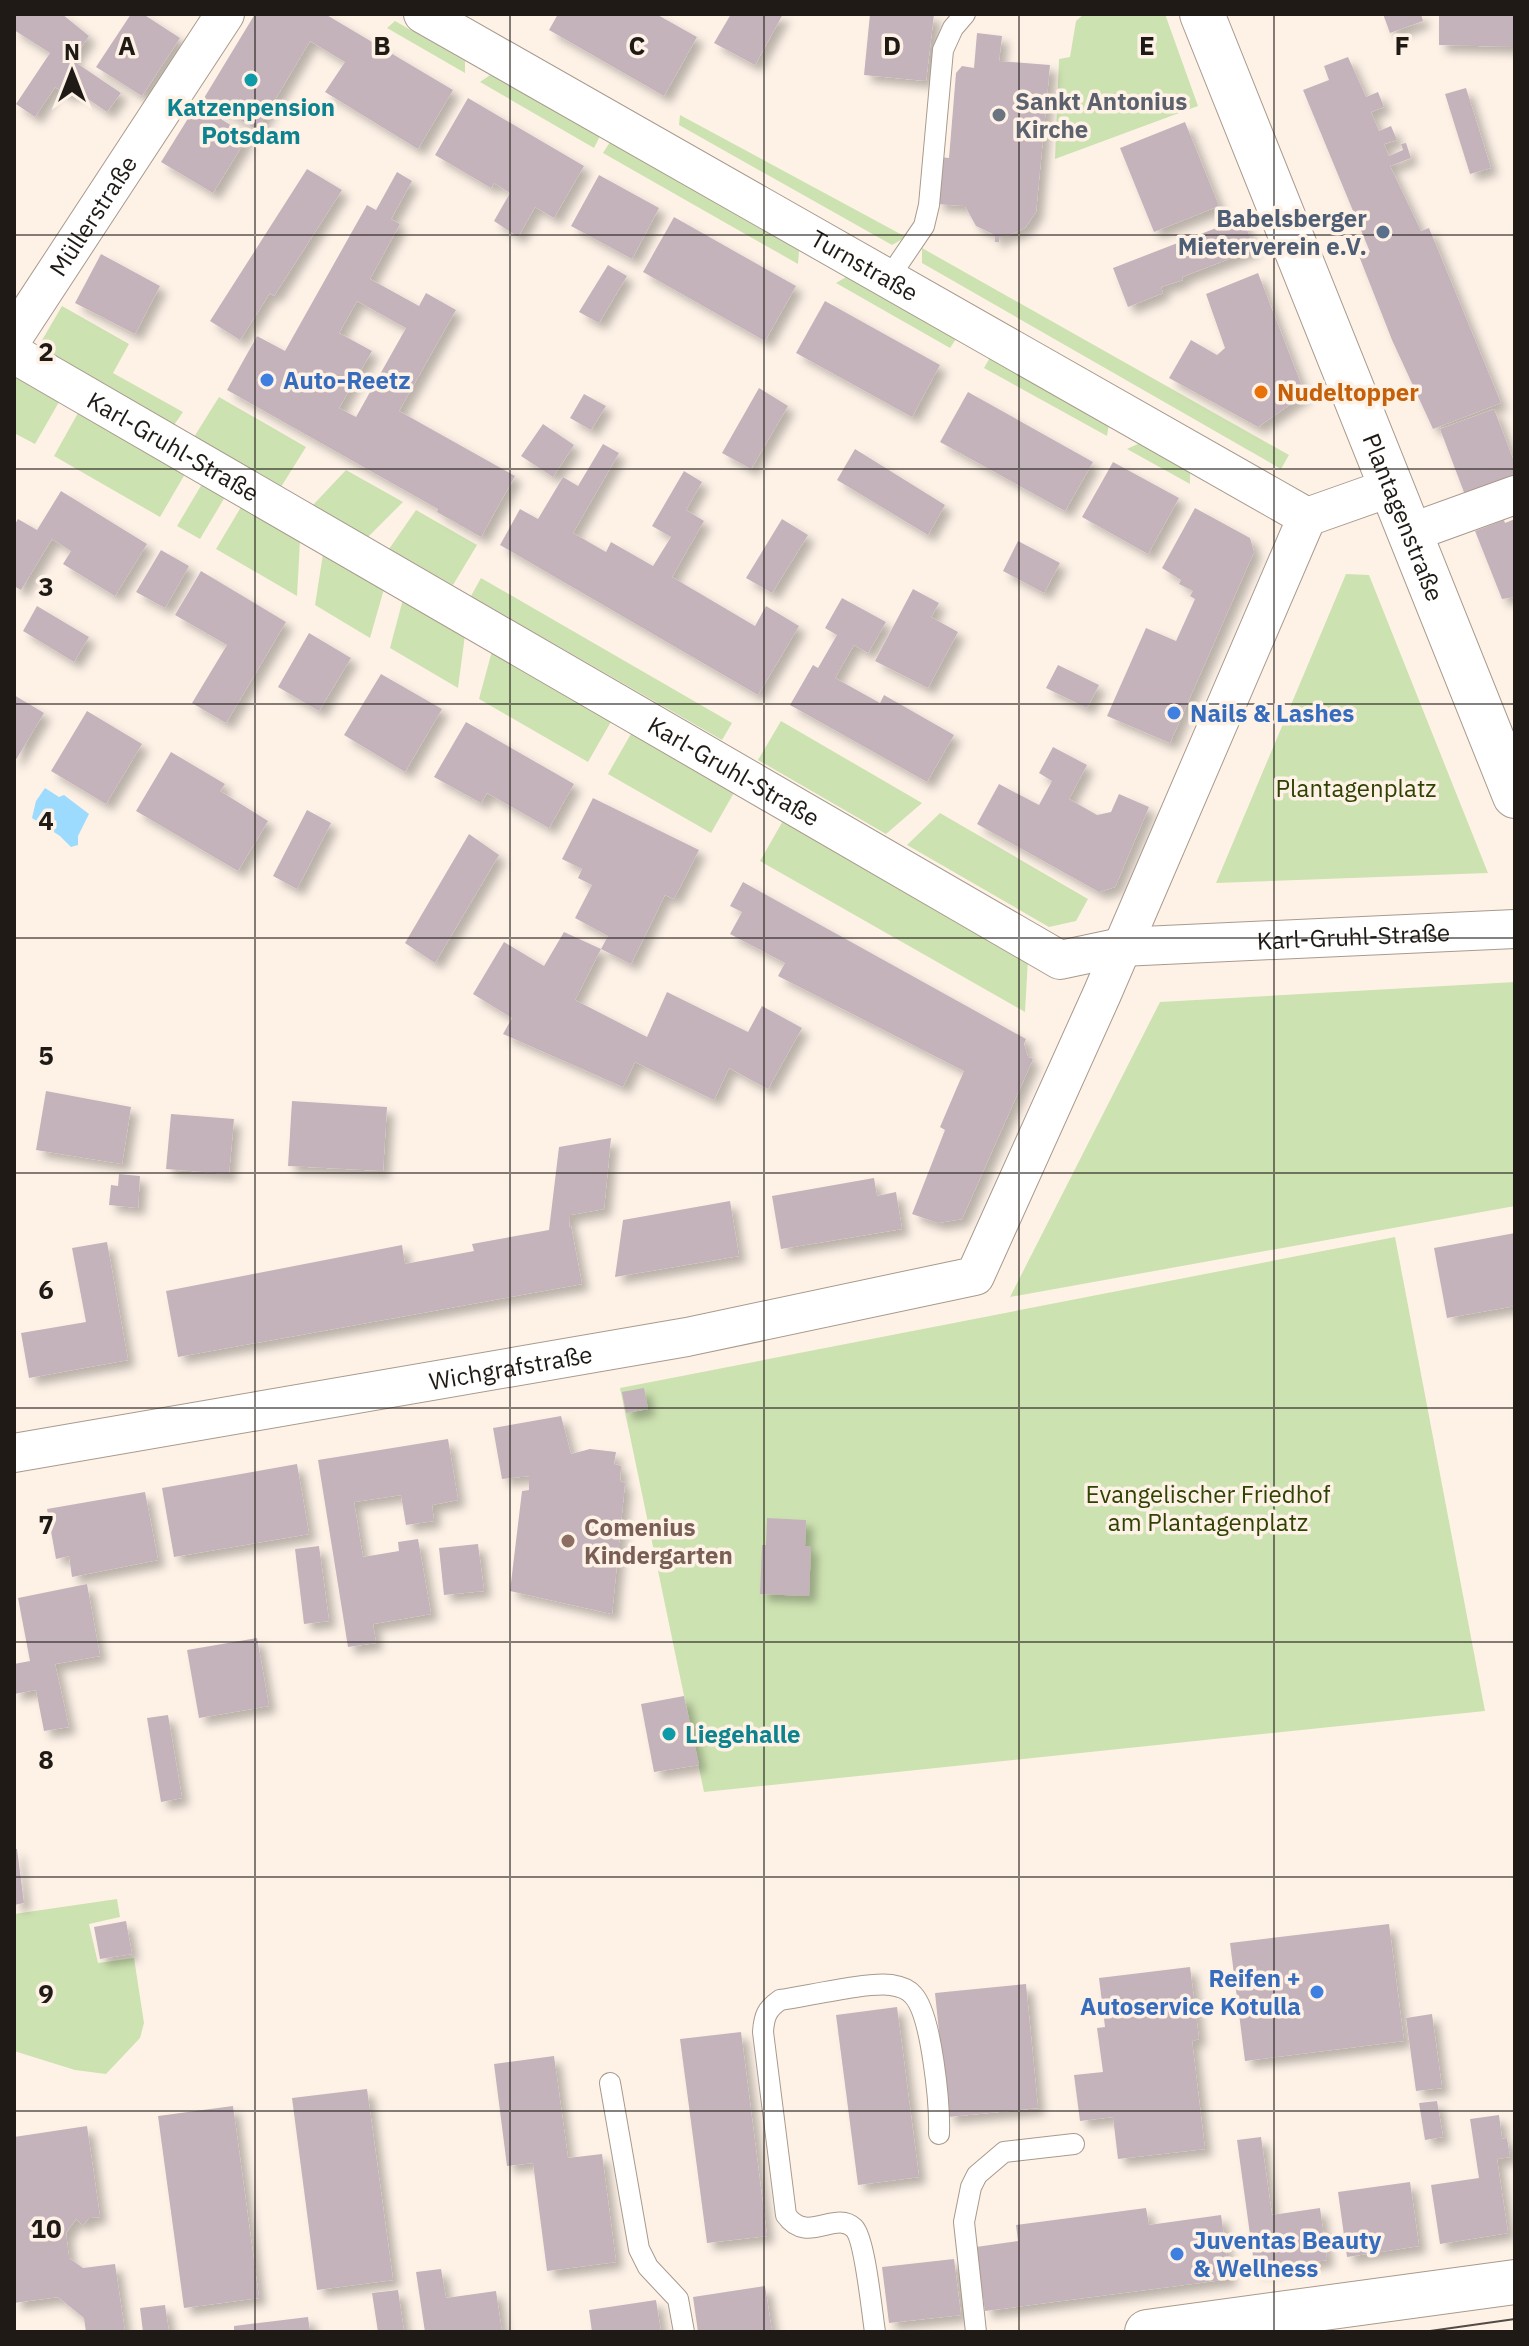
<svg xmlns="http://www.w3.org/2000/svg" width="1529" height="2346" font-family="'IBM Plex Sans',sans-serif">
	<style>
		.green { fill: #cde2b1 }
		.water { fill: #9cdbfe }
		.building { fill: #c5b3bc; fill-rule: evenodd; filter: url(#shadow) }
		.lines { fill: none; stroke-linecap: round; stroke-linejoin: round }
		.service-casing { stroke: #a89a8d; stroke-width: 22 }
		.minor-casing { stroke: #a89a8d; stroke-width: 40 }
		.tertiary-casing { stroke: #a89a8d; stroke-width: 46 }
		.service { stroke: #fff; stroke-width: 20 }
		.minor { stroke: #fff; stroke-width: 38 }
		.tertiary { stroke: #fff; stroke-width: 44 }
		.tram { stroke: #524b45; stroke-width: 2 }
		.grid { fill: none; stroke: #1f1a15; stroke-width: 2; stroke-opacity: 0.55 }
		.culture-dot { fill: #0f9aa8; stroke: #fef2e7; stroke-width: 3 }
		.worship-dot { fill: #6b7280; stroke: #fef2e7; stroke-width: 3 }
		.service-dot { fill: #5c6f8a; stroke: #fef2e7; stroke-width: 3 }
		.shop-dot { fill: #3f7fe0; stroke: #fef2e7; stroke-width: 3 }
		.food-dot { fill: #e8710a; stroke: #fef2e7; stroke-width: 3 }
		.education-dot { fill: #8d6e63; stroke: #fef2e7; stroke-width: 3 }
		.labels { text-anchor: middle; dominant-baseline: central; stroke-width: 7; stroke-linejoin: round; paint-order: stroke }
		.worship-label { font-size: 24px; font-weight: bold; fill: #5b616d; stroke: #fef2e7; text-anchor: start }
		.culture-label { font-size: 24px; font-weight: bold; fill: #0d838f; stroke: #fef2e7 }
		.street-label { font-size: 24px; fill: #1f1a15; stroke: #fef2e7 }
		.service-label { font-size: 24px; font-weight: bold; fill: #4e5e75; stroke: #fef2e7; text-anchor: end }
		.shop-label { font-size: 24px; font-weight: bold; fill: #366cbe; stroke: #fef2e7; text-anchor: start }
		.food-label { font-size: 24px; font-weight: bold; fill: #c56008; stroke: #fef2e7; text-anchor: start }
		.park-label { font-size: 24px; fill: #2e4202; stroke: #fef2e7 }
		.education-label { font-size: 24px; font-weight: bold; fill: #785e54; stroke: #fef2e7; text-anchor: start }
		.grid-label { font-size: 26px; text-anchor: middle; font-weight: bold; fill: #1f1a15; stroke: #fef2e7; stroke-width: 7; stroke-linejoin: round; paint-order: stroke }
	</style>
	<defs>
		<filter id="shadow"><feDropShadow dx="7" dy="7" stdDeviation="4" flood-color="#0004"/></filter>
	</defs>
	<rect width="100%" height="100%" fill="#fef2e7"/>
	<!-- green -->
	<g class="green">
		<path d="M1084,14H1165L1198,106L1055,159L1059,59L1070,57L1076,21Z"/>
		<path d="M395,21L465,61V73L387,28Z"/>
		<path d="M490,75L600,136L594,148L480,82Z"/>
		<path d="M680,115L906,237L892,245L679,125Z"/>
		<path d="M610,142L799,251L798,264L603,153Z"/>
		<path d="M922,248L1289,455L1281,469L922,263Z"/>
		<path d="M846,277L958,336L950,348L836,283Z"/>
		<path d="M62,306L129,344L113,373L183,412L174,425L38,347Z"/>
		<path d="M993,352L1109,424L1107,436L984,368Z"/>
		<path d="M14,376L59,402L35,444L14,433Z"/>
		<path d="M219,397L306,447L281,487L194,437Z"/>
		<path d="M78,413L185,474L160,517L54,456Z"/>
		<path d="M1140,443L1190,470V484L1127,449Z"/>
		<path d="M346,470L403,502L368,537L313,505Z"/>
		<path d="M202,484L225,497L200,539L177,526Z"/>
		<path d="M241,507L300,540L297,596L216,549Z"/>
		<path d="M416,510L477,545L453,585L389,549Z"/>
		<path d="M323,554L384,589L370,638L315,605Z"/>
		<path d="M1346,574L1369,575L1488,873L1216,883Z"/>
		<path d="M481,578L732,723L722,740L471,596Z"/>
		<path d="M403,599L465,635L458,688L390,648Z"/>
		<path d="M492,651L612,720L588,762L479,699Z"/>
		<path d="M781,721L922,803L886,834L758,760Z"/>
		<path d="M632,732L735,791L711,833L608,774Z"/>
		<path d="M940,813L1088,899L1076,921L1049,927L907,845Z"/>
		<path d="M784,819L1028,959L1025,1012L760,861Z"/>
		<path d="M1515,982V1206L1010,1297L1160,1002Z"/>
		<path d="M1395,1237L1485,1711L704,1792L620,1388Z"/>
		<path d="M117,1899L120,1917L89,1924L98,1963L134,1958L144,2023L140,2038L106,2074L75,2070L14,2051V1914Z"/>
	</g>
	<!-- water -->
	<path class="water" d="M45,788L59,797L64,795L89,814L78,836V845L71,847L60,836L32,818L36,801Z"/>
	<!-- building -->
	<g class="building">
		<path d="M14,14H62L89,36L72,60L121,93L107,112L75,90L70,96L55,87L35,117L16,104L50,53L14,30Z"/>
		<path d="M131,14H143L180,38L142,96L96,67Z"/>
		<path d="M255,14H325L453,90L418,149L325,92L345,62L310,41L257,130L204,98Z"/>
		<path d="M558,14H656L697,37L664,96L549,30Z"/>
		<path d="M731,14H783L755,65L714,43Z"/>
		<path d="M870,14H934L926,81L864,75Z"/>
		<path d="M1383,14H1421L1423,21L1390,33Z"/>
		<path d="M1439,14H1515V47L1439,45Z"/>
		<path d="M977,33L1002,36L999,61L1050,65L1036,212L1025,228L1010,235L1000,236L999,242H995V235L976,226L965,206L936,204L940,157L949,158L956,73L962,66L974,68Z"/>
		<path d="M1348,57L1366,97L1378,92L1384,107L1371,112L1379,131L1391,126L1397,140L1384,144L1389,156L1403,150L1401,144L1406,143L1411,158L1390,166L1421,231L1429,228L1501,403L1433,429L1392,340L1359,256L1370,252L1303,90L1329,80L1324,66Z"/>
		<path d="M1466,88L1491,168L1470,174L1445,94Z"/>
		<path d="M468,98L584,166L554,218L535,207L518,237L494,221L510,193L494,183L491,188L435,155Z"/>
		<path d="M197,104L248,136L213,193L161,162Z"/>
		<path d="M1185,122L1219,206L1154,232L1120,148Z"/>
		<path d="M307,169L342,190L274,296L270,293L240,340L210,321Z"/>
		<path d="M397,172L412,181L391,219L400,224L370,279L419,306L426,293L456,310L399,411L515,476L481,537L437,512L438,509L227,390L257,336L285,351L367,205L376,210ZM357,301L406,328L356,417L339,408L372,351L339,333Z"/>
		<path d="M599,175L659,208L632,259L571,226Z"/>
		<path d="M674,217L796,286L765,341L643,272Z"/>
		<path d="M1242,218L1255,249L1182,277L1183,280L1161,287L1163,293L1128,307L1113,268Z"/>
		<path d="M101,254L160,286L135,334L75,303Z"/>
		<path d="M608,265L627,276L599,323L579,312Z"/>
		<path d="M1258,273L1305,394L1258,427L1169,378L1191,340L1217,355L1225,348L1206,294Z"/>
		<path d="M825,301L940,365L912,417L796,353Z"/>
		<path d="M759,388L788,406L751,469L722,453Z"/>
		<path d="M968,392L1093,462L1065,511L940,442Z"/>
		<path d="M584,394L606,406L591,430L570,418Z"/>
		<path d="M1494,409L1515,464V476L1465,495L1440,429Z"/>
		<path d="M543,424L574,445L553,477L521,456Z"/>
		<path d="M603,444L619,453L573,533L606,552L611,542L653,566L671,537L652,526L684,471L702,482L686,510L704,521L672,577L755,626L766,606L799,626L758,695L500,545L520,509L538,519L563,477L578,486Z"/>
		<path d="M855,449L945,505L928,535L837,480Z"/>
		<path d="M1113,462L1179,498L1148,554L1082,517Z"/>
		<path d="M61,491L147,544L115,596L63,564L71,551L52,539L21,590L14,586V526L18,519L37,530Z"/>
		<path d="M1195,508L1250,538L1254,552L1170,743L1107,716L1146,628L1176,641L1195,599L1190,596L1193,591L1179,584L1181,580L1162,568Z"/>
		<path d="M782,519L808,535L772,593L746,578Z"/>
		<path d="M1515,519V597L1502,599L1475,531L1504,520L1505,523Z"/>
		<path d="M1018,541L1060,563L1044,593L1003,571Z"/>
		<path d="M161,550L189,566L165,608L136,592Z"/>
		<path d="M201,571L286,622L226,723L192,703L227,645L175,615Z"/>
		<path d="M913,589L939,603L931,617L958,632L928,688L875,661Z"/>
		<path d="M842,598L886,622L868,653L854,645L835,678L880,703L884,695L954,735L927,782L790,705L813,665L818,668L837,635L825,628Z"/>
		<path d="M37,606L89,637L74,662L23,631Z"/>
		<path d="M309,633L351,658L319,711L278,687Z"/>
		<path d="M1058,665L1099,685L1087,708L1046,688Z"/>
		<path d="M381,674L442,709L405,772L344,735Z"/>
		<path d="M14,695L44,713L14,763Z"/>
		<path d="M87,711L142,744L106,804L51,771Z"/>
		<path d="M466,722L574,784L549,828L487,793L481,803L434,777Z"/>
		<path d="M1053,747L1087,765L1069,799L1097,815L1111,812L1119,794L1149,807L1115,887L1099,892L977,824L999,784L1039,805L1052,781L1039,773Z"/>
		<path d="M171,752L225,784L220,791L268,821L238,871L136,811Z"/>
		<path d="M593,798L699,850L674,899L665,895L631,964L601,949L608,936L575,918L592,885L578,878L582,869L562,859Z"/>
		<path d="M307,810L331,823L297,889L273,876Z"/>
		<path d="M469,834L499,855L435,963L405,943Z"/>
		<path d="M743,882L1026,1039L1024,1044L1028,1057L1033,1059L962,1219L938,1223L912,1214L945,1130L940,1127L964,1071L778,976L785,963L730,934L742,912L730,906Z"/>
		<path d="M564,932L601,949L575,1000L647,1037L667,992L748,1032L762,1006L802,1028L768,1089L729,1068L714,1100L635,1062L623,1087L503,1034L512,1018L473,994L504,942L544,966Z"/>
		<path d="M46,1091L131,1107L122,1164L36,1150Z"/>
		<path d="M292,1101L387,1107L383,1171L288,1166Z"/>
		<path d="M171,1114L234,1119L229,1174L166,1169Z"/>
		<path d="M611,1138L604,1209L570,1215L569,1227L571,1226L582,1284L178,1357L166,1291L402,1245L405,1264L474,1251L472,1244L549,1230L559,1147Z"/>
		<path d="M119,1174L140,1176L138,1208L109,1205L111,1185L118,1186Z"/>
		<path d="M874,1178L877,1196L896,1192L902,1229L781,1249L772,1196Z"/>
		<path d="M730,1201L739,1256L615,1277L623,1220Z"/>
		<path d="M1515,1233V1306L1447,1318L1434,1248Z"/>
		<path d="M107,1242L128,1360L29,1378L21,1333L86,1322L72,1248Z"/>
		<path d="M644,1388L648,1409L626,1413L622,1392Z"/>
		<path d="M561,1416L571,1454L590,1449L616,1452L614,1464L621,1466L620,1481L625,1483L612,1614L510,1591L522,1491L529,1490V1476L502,1479L493,1428Z"/>
		<path d="M448,1439L458,1500L432,1505L434,1521L406,1525L401,1495L354,1502L363,1557L399,1551L398,1542L418,1539L431,1614L373,1624L376,1643L348,1647L318,1460Z"/>
		<path d="M297,1464L309,1534L174,1557L162,1488Z"/>
		<path d="M145,1492L158,1560L72,1577L69,1556L56,1559L47,1509Z"/>
		<path d="M767,1518L806,1520L805,1546H811L809,1596L760,1594L762,1545H766Z"/>
		<path d="M478,1544L484,1591L444,1595L439,1548Z"/>
		<path d="M319,1546L329,1621L304,1624L295,1549Z"/>
		<path d="M87,1584L100,1656L55,1664L69,1727L44,1731L36,1690L14,1694V1664L30,1661L18,1598Z"/>
		<path d="M257,1638L269,1706L199,1718L187,1650Z"/>
		<path d="M684,1696L699,1765L654,1772L641,1704Z"/>
		<path d="M168,1715L182,1798L161,1802L147,1718Z"/>
		<path d="M14,1849H17L24,1903L14,1905Z"/>
		<path d="M126,1921L132,1954L100,1959L94,1927Z"/>
		<path d="M1389,1924L1404,2041L1245,2061L1230,1943Z"/>
		<path d="M1190,1967L1199,2039L1192,2041L1205,2149L1118,2159L1113,2117L1080,2121L1074,2075L1103,2072L1097,2028L1105,2027L1099,1978Z"/>
		<path d="M1026,1984L1038,2108L948,2117L935,1993Z"/>
		<path d="M897,2007L919,2177L858,2185L836,2015Z"/>
		<path d="M1432,2014L1442,2088L1416,2091L1406,2018Z"/>
		<path d="M741,2032L767,2236L707,2243L680,2039Z"/>
		<path d="M554,2056L568,2158L602,2154L616,2262L547,2271L533,2163L507,2166L494,2064Z"/>
		<path d="M367,2089L393,2280L317,2290L292,2098Z"/>
		<path d="M1437,2101L1443,2137L1425,2140L1419,2103Z"/>
		<path d="M233,2106L259,2298L184,2308L158,2116Z"/>
		<path d="M1499,2115L1502,2139L1507,2138L1510,2157L1497,2159L1508,2233L1440,2244L1431,2185L1479,2178L1470,2119Z"/>
		<path d="M87,2126L100,2217L89,2218L83,2225L76,2219L66,2233L69,2258L83,2268L115,2264L125,2332H86L84,2318L58,2297L14,2303V2137Z"/>
		<path d="M1261,2137L1272,2215L1320,2208L1327,2260L1255,2271L1237,2140Z"/>
		<path d="M1410,2182L1419,2246L1347,2257L1338,2192Z"/>
		<path d="M1146,2208L1149,2225L1221,2215L1230,2279L985,2311L976,2247L1018,2241L1016,2225Z"/>
		<path d="M954,2259L961,2315L889,2323L882,2267Z"/>
		<path d="M441,2269L446,2298L496,2291L502,2332H425L416,2272Z"/>
		<path d="M765,2286L772,2332H698L693,2297Z"/>
		<path d="M398,2290L404,2332H378L372,2293Z"/>
		<path d="M656,2300L661,2332H592L589,2310Z"/>
		<path d="M165,2305L169,2332H143L140,2308Z"/>
		<path d="M308,2317L310,2332H234V2326Z"/>
	</g>
	<g class="lines">
		<defs>
			<g id="service">
				<path d="M888,279L924,226L929,205L943,50L953,28L965,14"/>
				<path d="M610,2083L639,2249L648,2267L678,2299L684,2332"/>
				<path d="M875,2332C872,2313 865,2239 854,2228C835,2210 807,2245 786,2215L763,2032C764,2016 767,2009 780,2000C808,1996 866,1982 891,1985C898,1986 908,1989 913,1995C932,2015 940,2106 939,2134"/>
				<path d="M976,2332L964,2222L971,2187L977,2175L1004,2152L1074,2144"/>
			</g>
			<g id="minor">
				<path id="s1" d="M423,14L1307,517"/>
				<path id="s2" d="M14,336L225,14"/>
				<path id="s3" d="M14,354L1060,960L1121,947L1515,929"/>
				<path d="M1410,533L1515,495"/>
				<path id="s4" d="M14,1453L687,1337L975,1276L1102,994L1307,517L1392,487"/>
			</g>
			<g id="tertiary">
				<path id="s5" d="M1202,14L1515,796"/>
				<path d="M1147,2332L1515,2282"/>
			</g>
		</defs>
		<!-- service casing -->
		<use href="#service" class="service-casing"/>
		<!-- minor casing -->
		<use href="#minor" class="minor-casing"/>
		<!-- tertiary casing -->
		<use href="#tertiary" class="tertiary-casing"/>
		<!-- service -->
		<use href="#service" class="service"/>
		<!-- minor -->
		<use href="#minor" class="minor"/>
		<!-- tertiary -->
		<use href="#tertiary" class="tertiary"/>
		<!-- tram -->
		<path class="tram" d="M1423,2332L1515,2319"/>
	</g>
	<!-- grid -->
	<path class="grid" d="M255,14V2332M510,14V2332M764,14V2332M1019,14V2332M1274,14V2332M14,235H1515M14,469H1515M14,704H1515M14,938H1515M14,1173H1515M14,1408H1515M14,1642H1515M14,1877H1515M14,2111H1515"/>
	<!-- markers -->
	<g class="culture-dot">
		<circle cx="251" cy="80" r="8"/>
		<circle cx="669" cy="1734" r="8"/>
	</g>
	<circle class="worship-dot" cx="999" cy="115" r="8"/>
	<circle class="service-dot" cx="1383" cy="232" r="8"/>
	<g class="shop-dot">
		<circle cx="267" cy="380" r="8"/>
		<circle cx="1174" cy="713" r="8"/>
		<circle cx="1317" cy="1992" r="8"/>
		<circle cx="1177" cy="2254" r="8"/>
	</g>
	<circle class="food-dot" cx="1261" cy="392" r="8"/>
	<circle class="education-dot" cx="568" cy="1541" r="8"/>
	<g class="labels">
		<!-- worship labels -->
		<g class="worship-label">
			<text x="1015" y="101">Sankt Antonius<tspan x="1015" dy="28">Kirche</tspan></text>
		</g>
		<!-- culture labels -->
		<g class="culture-label">
			<text x="251" y="107">Katzenpension<tspan x="251" dy="28">Potsdam</tspan></text>
			<text x="685" y="1734" text-anchor="start">Liegehalle</text>
		</g>
		<!-- street labels -->
		<g class="street-label">
			<text stroke="none"><textPath href="#s2" startOffset="144">Müllerstraße</textPath></text>
			<text stroke="none"><textPath href="#s1" startOffset="508">Turnstraße</textPath></text>
			<text stroke="none"><textPath href="#s3" startOffset="184">Karl-Gruhl-Straße</textPath></text>
			<text stroke="none"><textPath href="#s5" startOffset="542">Plantagenstraße</textPath></text>
			<text stroke="none"><textPath href="#s3" startOffset="832">Karl-Gruhl-Straße</textPath></text>
			<text stroke="none"><textPath href="#s3" startOffset="1504">Karl-Gruhl-Straße</textPath></text>
			<text stroke="none"><textPath href="#s4" startOffset="504">Wichgrafstraße</textPath></text>
		</g>
		<!-- service labels -->
		<g class="service-label">
			<text x="1367" y="218">Babelsberger<tspan x="1367" dy="28">Mieterverein e.V.</tspan></text>
		</g>
		<!-- shop labels -->
		<g class="shop-label">
			<text x="283" y="380">Auto-Reetz</text>
			<text x="1190" y="713">Nails &amp; Lashes</text>
			<text x="1301" y="1978" text-anchor="end">Reifen +<tspan x="1301" dy="28">Autoservice Kotulla</tspan></text>
			<text x="1193" y="2240">Juventas Beauty<tspan x="1193" dy="28">&amp; Wellness</tspan></text>
		</g>
		<!-- food labels -->
		<g class="food-label">
			<text x="1277" y="392">Nudeltopper</text>
		</g>
		<!-- park labels -->
		<g class="park-label">
			<text x="1356" y="788">Plantagenplatz</text>
			<text x="1208" y="1494">Evangelischer Friedhof<tspan x="1208" dy="28">am Plantagenplatz</tspan></text>
		</g>
		<!-- education labels -->
		<g class="education-label">
			<text x="584" y="1527">Comenius<tspan x="584" dy="28">Kindergarten</tspan></text>
		</g>
	</g>
	<g class="grid-label">
		<text x="127" y="55">A</text>
		<text x="382" y="55">B</text>
		<text x="637" y="55">C</text>
		<text x="892" y="55">D</text>
		<text x="1147" y="55">E</text>
		<text x="1402" y="55">F</text>
		<text x="46" y="361">2</text>
		<text x="46" y="596">3</text>
		<text x="46" y="830">4</text>
		<text x="46" y="1065">5</text>
		<text x="46" y="1299">6</text>
		<text x="46" y="1534">7</text>
		<text x="46" y="1769">8</text>
		<text x="46" y="2003">9</text>
		<text x="46" y="2238">10</text>
	</g>
	<!-- border -->
	<rect width="1529" height="2346" fill="none" stroke="#1f1a15" stroke-width="32"/>
	<!-- north arrow -->
	<g transform="translate(72 72)" stroke="#fef2e7" stroke-width="6" paint-order="stroke">
	<path d="M0-6L14 30L0 20L-14 30Z" fill="#1f1a15"/>
	<text y="-12" font-size="22" font-weight="bold" text-anchor="middle" fill="#1f1a15">N</text>
	</g>
</svg>
